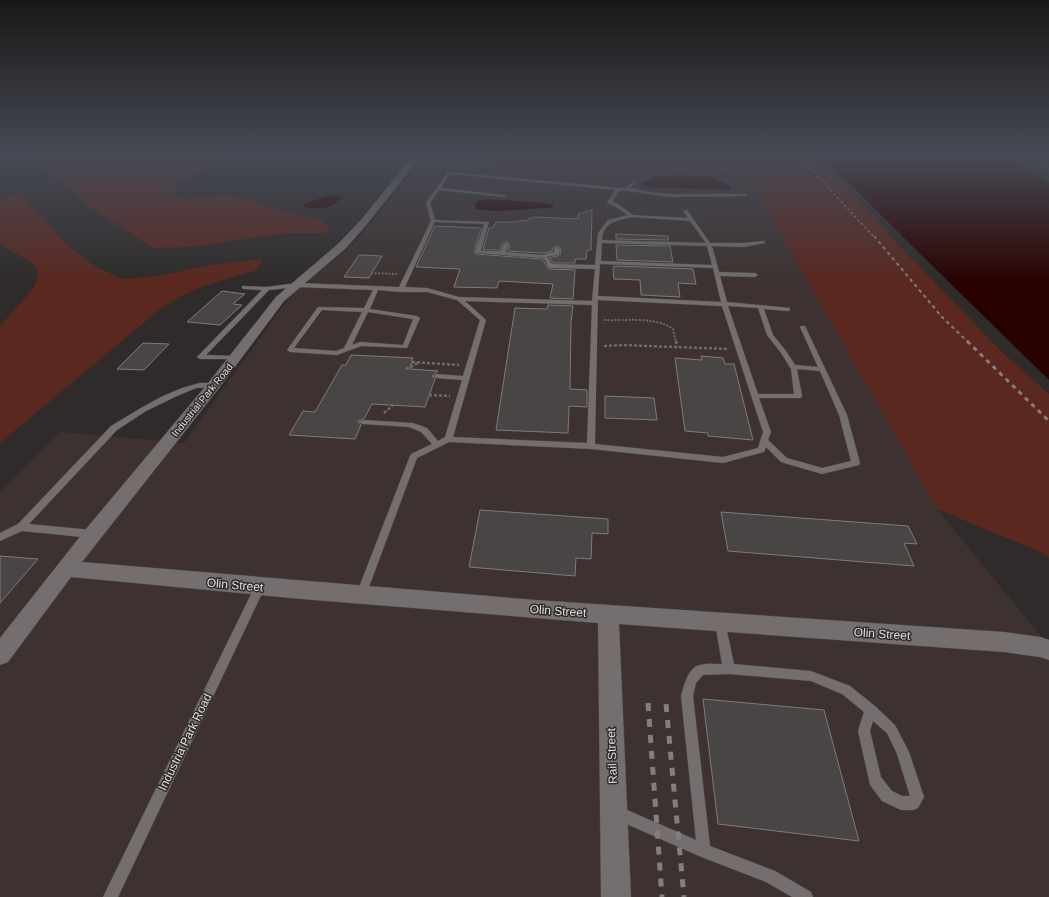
<svg xmlns="http://www.w3.org/2000/svg" width="1049" height="897" font-family="Arial,sans-serif">
	<style>
		.built { fill: #3d3231 }
		.green { fill: #5a281f }
		.water { fill: #290200 }
		.building { fill: #494544; stroke: #7f7b7a }
		.lines { fill: none; stroke-linecap: round; stroke-linejoin: round }
		.lane-casing { stroke: #4c4948; stroke-width: 1 }
		.street-casing { stroke: #4c4948; stroke-width: 1 }
		.path-far2 { stroke: #6f6b6a; stroke-width: 1.5; stroke-dasharray: 1.5 1; stroke-linecap: butt }
		.path-far1 { stroke: #6f6b6a; stroke-width: 2; stroke-dasharray: 2 1.5; stroke-linecap: butt }
		.path { stroke: #6f6b6a; stroke-width: 2.5; stroke-dasharray: 3 2; stroke-linecap: butt }
		.lane { fill: #746f6e; fill-rule: evenodd }
		.street { fill: #746f6e; fill-rule: evenodd }
		.rail-far3 { stroke: #827f7e; stroke-width: 1.5; stroke-dasharray: 2.5 2.5; stroke-linecap: butt }
		.rail-far2 { stroke: #827f7e; stroke-width: 2; stroke-dasharray: 3.5 3.5; stroke-linecap: butt }
		.rail-far1 { stroke: #827f7e; stroke-width: 3; stroke-dasharray: 4.5 4.5; stroke-linecap: butt }
		.rail { stroke: #827f7e; stroke-width: 5; stroke-dasharray: 8 8; stroke-linecap: butt }
		.labels { text-anchor: middle; dominant-baseline: central; stroke-width: 3; stroke-linejoin: round; paint-order: stroke }
		.street-label { font-size: 10px; fill: #e1dede; stroke: #2f2b2a }
		.near-street-label { font-size: 12px; fill: #e1dede; stroke: #2f2b2a }
	</style>
	<rect width="100%" height="100%" fill="#2f2b2a"/>
	<!-- built -->
	<path class="built" d="M425,157H517L673,160L754,186L937,509L1049,646V897H0V491L61,432L184,443L294,291L353,245Z"/>
	<!-- green -->
	<g class="green">
		<path d="M29,157H224L174,187L171,194L185,198L229,195L248,198L271,208L324,221L331,231L320,233H285L191,247L153,248L91,208Z"/>
		<path d="M476,157H821L901,248L1003,353L1049,394V558L1038,551L937,509L754,186L727,174L692,166L665,168L616,181L598,182L496,167Z"/>
		<path d="M20,193L68,246L96,267L122,279L152,277L210,265L263,259L256,270L204,286L179,297L159,310L0,443V326L32,290L38,278L37,268L28,260L0,245V199Z"/>
	</g>
	<!-- water -->
	<g class="water">
		<path d="M823,157H1002L1049,183V380L906,240Z"/>
		<path d="M680,175L710,177L732,187L730,190L646,187L641,184L654,177Z"/>
		<path d="M331,195L342,197C332,210 317,209 303,207L306,203Z"/>
		<path d="M488,199L545,203L553,205V207L547,208C524,209 499,213 476,209L475,204L479,200Z"/>
	</g>
	<!-- building -->
	<g class="building">
		<path d="M592,210L591,250H587L586,259H575V263H553L549,258L560,255L561,249L558,246L553,248L552,251L543,253L508,251L510,245L507,242L502,244L500,250H483L489,228H493L496,222H519L520,220L527,221L529,218H533L534,217L578,219V214Z"/>
		<path d="M435,226L481,228L474,252L476,254L542,259L549,269L575,270L573,299L550,298L553,284L499,281L497,288L454,287L460,269L416,267Z"/>
		<path d="M616,234L668,236L669,240L616,239Z"/>
		<path d="M616,245L670,246L673,262L617,260Z"/>
		<path d="M359,255L382,256L369,278L344,277Z"/>
		<path d="M617,266L693,269L696,284L678,283L680,297L641,295L640,280L614,279L613,267Z"/>
		<path d="M222,291L245,294L233,304L242,305L220,325L187,322Z"/>
		<path d="M548,305L573,306L571,322L570,389L587,390V407L569,406L568,433L496,430L515,308L547,309Z"/>
		<path d="M143,343L169,344L144,370L117,369Z"/>
		<path d="M351,355L413,358L410,369L438,371L432,376L435,379L425,407L372,404L364,419L358,421L361,425L355,439L289,435L303,411L315,412L342,365H346Z"/>
		<path d="M701,356L723,358L725,364H734L753,440L708,436V433L685,431L675,358L702,360Z"/>
		<path d="M605,396L654,398L657,420L605,418Z"/>
		<path d="M480,510L608,519V534L592,533L591,559L576,558L575,576L469,567Z"/>
		<path d="M721,512L908,526L917,544L904,543L914,566L728,551Z"/>
		<path d="M0,556L38,559L0,603Z"/>
		<path d="M703,699L824,710L859,841L718,824Z"/>
	</g>
	<g class="lines">
		<defs>
			<g id="lane">
				<path d="M448,172L620,188H626L635,180L637,181L630,188L655,193L670,194H746V196H744L670,197L621,190L618,192L612,202L618,204L633,215L688,218L683,211L687,210L710,243H743L765,241V243L743,247L712,246L719,272L755,273L758,275L755,277L720,276L727,302L790,308V310L788,311L764,309L773,335L786,351L795,365L818,367L800,327L801,326H805L847,415L860,463L859,465L822,474L781,462L766,447L764,452L723,463L591,449L449,442L417,458L366,595L365,598L361,599L357,598L356,595L410,456L411,454L432,444L421,432L409,427L363,424L359,422L363,420L413,423L427,428L438,441L445,437L462,380L436,378L433,376L436,374L463,376L480,320L457,300L427,292H401L378,290L370,309L417,316L420,318L407,348L361,346L337,355L290,352L287,350L318,307L364,308L373,290L297,287L269,290L206,355L235,356L237,357V359H200L197,357L262,290L244,289L242,288V286L267,287L297,283L399,287L431,221L426,203ZM450,174L615,190L607,203L614,206L628,215L608,220L598,233L595,265L552,264L547,257L550,256L559,255L560,249L557,247L554,249V252L547,253L543,255L506,252L509,245L506,243L503,245L501,251H481L489,222L435,220L430,203L439,190L504,197L506,196L504,195L441,188ZM632,217L690,221L706,243L602,240C603,221 618,221 632,217ZM435,222L484,224L475,252L476,253L543,258L546,262L548,267L550,268L595,269L592,301L459,297L427,288L405,287ZM602,243L707,246L712,265L601,261ZM600,264L713,268L721,302L598,296ZM598,300L722,306L763,432L758,448L723,457L595,444ZM465,301L592,305L587,443L453,437L486,320ZM728,306L758,308L767,335L781,353L791,369L794,394H758ZM322,310L362,312L344,348L336,351L294,348ZM368,312L413,319L403,345L360,342L352,345ZM797,369L820,371L839,415L851,461L822,468L787,458L768,440L771,432L759,398H801L802,396Z"/>
				<path d="M200,383H214L218,385L214,387L196,388L177,396L146,411L117,430L29,524L92,530L95,531L97,534L95,537L92,538L22,531L0,541V533L18,524L111,426L141,408L161,397L182,388Z"/>
				<path d="M260,583L264,584L265,587L118,897H103L256,584Z"/>
				<path d="M720,617L724,619L725,622L734,664L811,671L850,686L875,706L895,725L909,752L924,797L918,808L913,810H901L882,801L870,785L858,731L864,712L842,694L811,681L729,674L703,675L696,683L693,696L710,846L775,871L811,892L813,897H792L766,882L699,856L613,818L611,813L613,808L618,806L696,840L681,696C684,686 688,667 700,665C707,663 715,664 722,664L715,622L716,619ZM873,721L887,733L897,754L910,796H902L892,791L881,777L870,731Z"/>
			</g>
			<path id="street" d="M412,157H420L367,224L346,248L284,301L219,388L82,562L536,600L1004,632L1040,637L1049,640V660L1040,657L1004,652L619,624L631,897H601L598,623L302,599L71,577L8,662L0,665V638L86,529L209,382L276,297L338,244L361,220Z"/>
		</defs>
		<!-- lane casing -->
		<use href="#lane" class="lane-casing"/>
		<!-- street casing -->
		<use href="#street" class="street-casing"/>
		<!-- path-far2 -->
		<path class="path-far2" d="M1029,157L1049,169"/>
		<!-- path-far1 -->
		<g class="path-far1">
			<path d="M371,273L397,274"/>
			<path d="M604,320C625,321 655,316 673,329L676,342"/>
		</g>
		<!-- path -->
		<g class="path">
			<path d="M676,341L677,347"/>
			<path d="M604,346L622,345L729,349"/>
			<path d="M412,362L459,365"/>
			<path d="M406,369L418,363"/>
			<path d="M429,395L450,396"/>
			<path d="M384,413L393,405"/>
		</g>
		<!-- lane -->
		<use href="#lane" class="lane"/>
		<!-- street -->
		<use href="#street" class="street"/>
		<!-- rail-far3 -->
		<path class="rail-far3" d="M800,157L874,237"/>
		<!-- rail-far2 -->
		<path class="rail-far2" d="M874,236L942,317L968,342"/>
		<!-- rail-far1 -->
		<path class="rail-far1" d="M967,341L1049,421"/>
		<!-- rail -->
		<g class="rail">
			<path d="M648,703L662,897"/>
			<path d="M666,704L684,897"/>
		</g>
	</g>
	<!-- sky -->
	<linearGradient id="sky" x2="0" y2="1"><stop stop-color="#1a1817"/><stop offset="0.55" stop-color="#474a55"/><stop offset="1" stop-color="#474a55" stop-opacity="0"/></linearGradient>
	<rect width="1049" height="283" fill="url(#sky)"/>
	<g class="labels">
		<!-- street labels -->
		<g class="street-label">
			<text transform="translate(202 400) rotate(-51)">Industrial Park Road</text>
		</g>
		<!-- near-street labels -->
		<g class="near-street-label">
			<text transform="translate(235 585) rotate(5)">Olin Street</text>
			<text transform="translate(558 611) rotate(4)">Olin Street</text>
			<text transform="translate(882 634) rotate(4)">Olin Street</text>
			<text transform="translate(185 742) rotate(-64)">Industria Park Road</text>
			<text transform="translate(612 756) rotate(-92)">Rail Street</text>
		</g>
	</g>
</svg>
